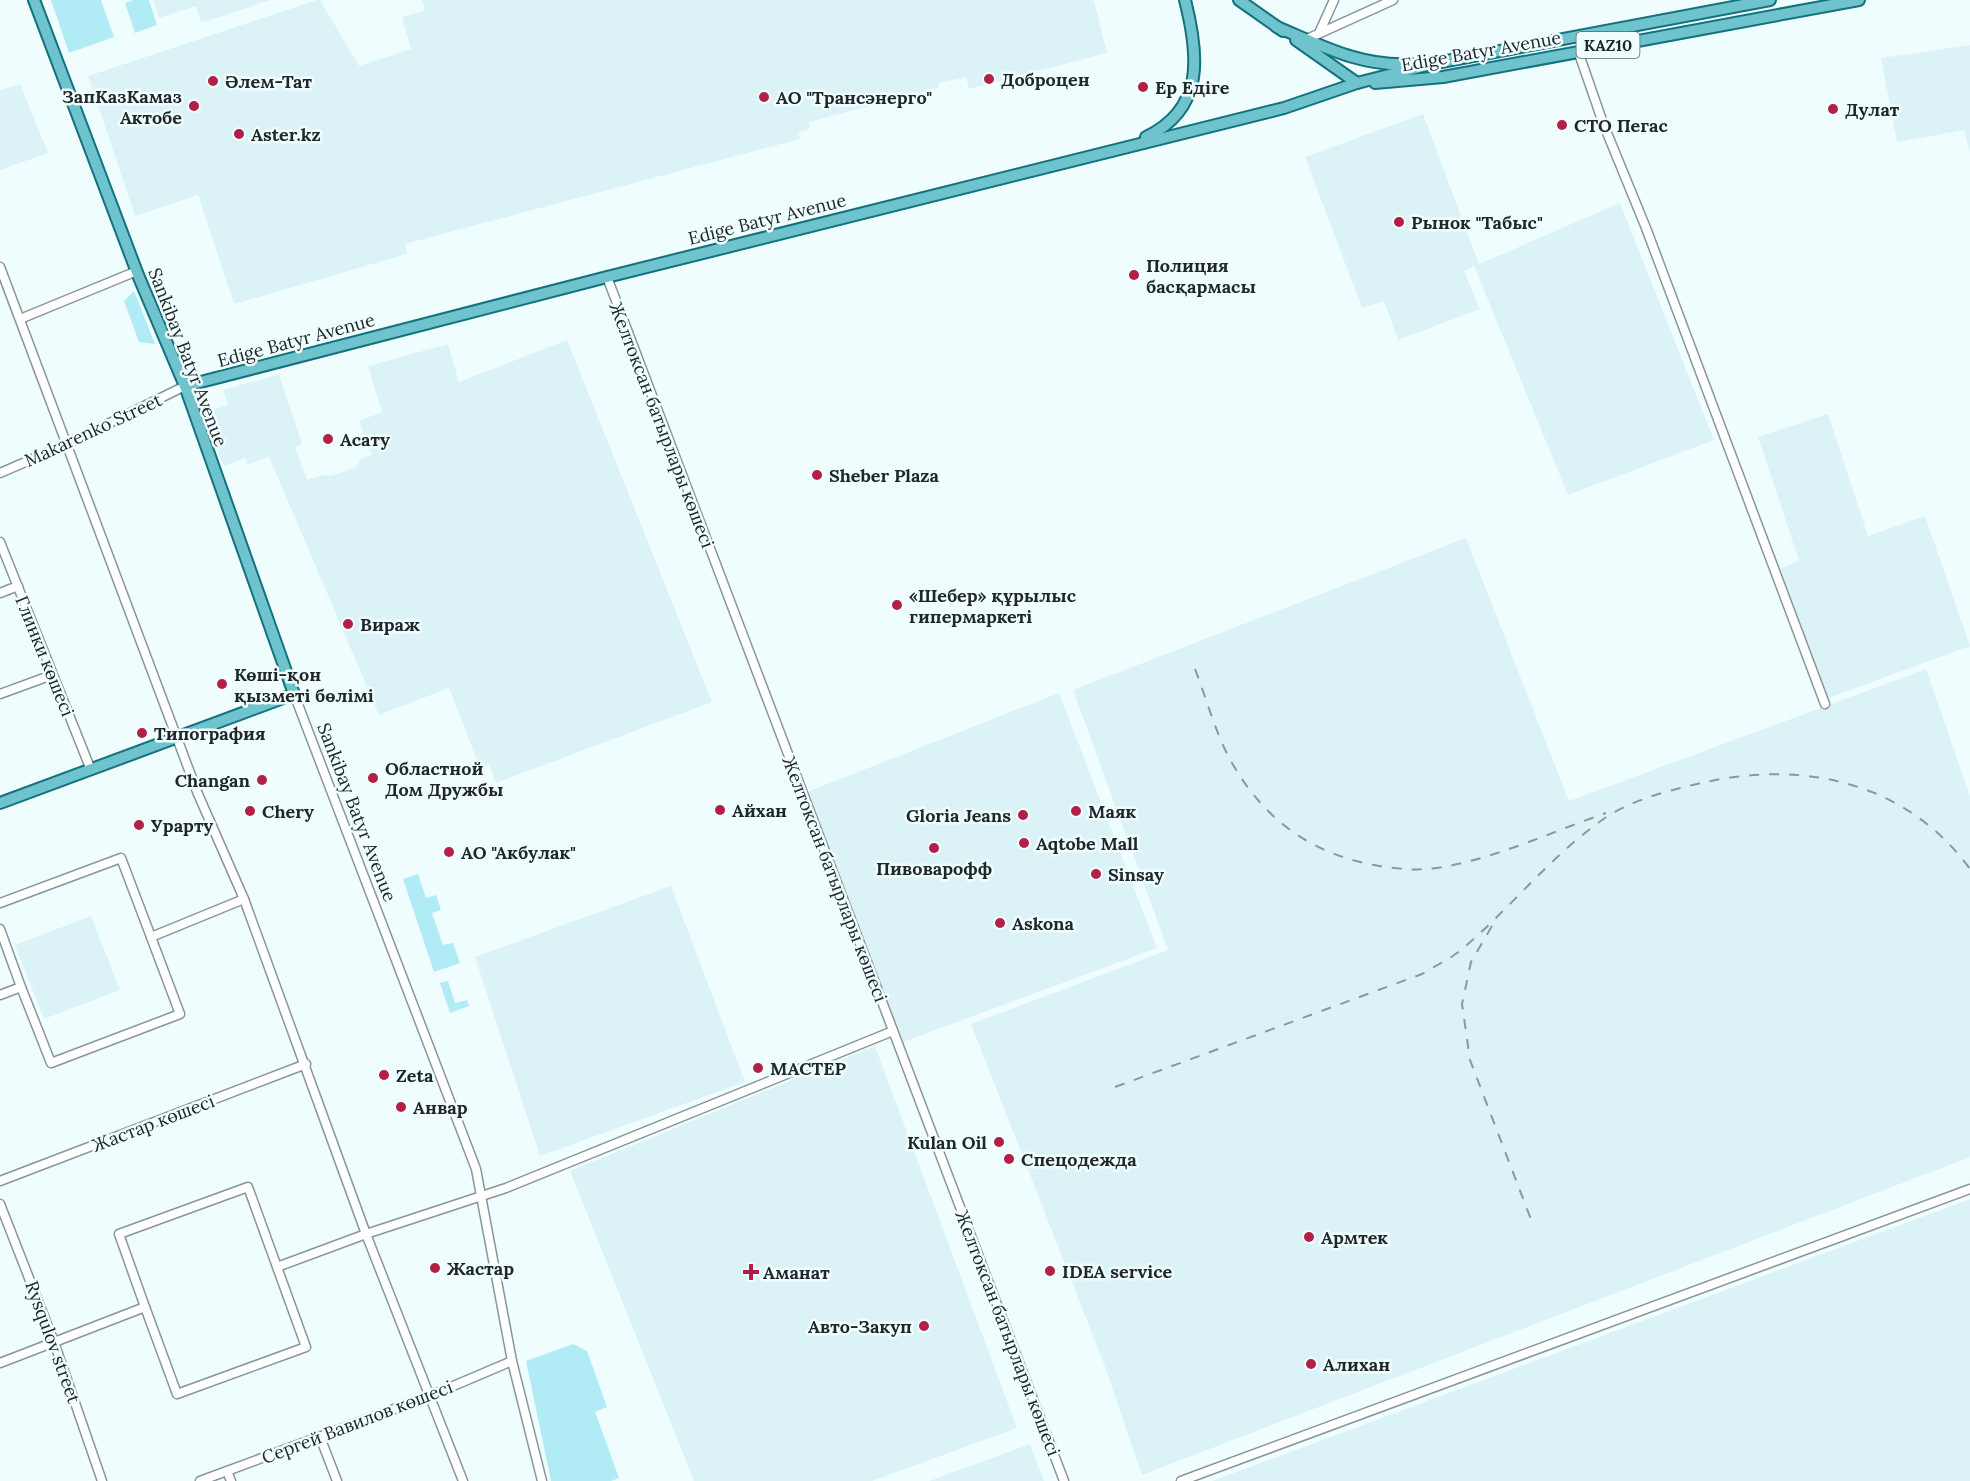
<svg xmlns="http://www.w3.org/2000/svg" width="1970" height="1481" font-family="Lora,serif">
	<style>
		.built { fill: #dbf3f7 }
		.green { fill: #b1ebf5 }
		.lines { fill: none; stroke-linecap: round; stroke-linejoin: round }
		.minor-casing { stroke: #889698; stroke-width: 11 }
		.major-casing { stroke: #14727e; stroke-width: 14 }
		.minor { stroke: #fff; stroke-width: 8 }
		.major { stroke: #6ec3cd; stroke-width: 10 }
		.rail { stroke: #8e9799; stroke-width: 2; stroke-dasharray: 10 10; stroke-linecap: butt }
		.poi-dot { fill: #b22047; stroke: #f0fdff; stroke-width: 2 }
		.labels { text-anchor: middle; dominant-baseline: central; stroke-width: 5; stroke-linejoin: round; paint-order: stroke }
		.shield { fill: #f0fdff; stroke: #5f6768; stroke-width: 1.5 }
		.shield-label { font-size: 16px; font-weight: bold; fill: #212728 }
		.street-label { font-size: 18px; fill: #212728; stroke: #f0fdff }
		.poi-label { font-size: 18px; font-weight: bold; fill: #212728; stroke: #f0fdff; text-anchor: start }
	</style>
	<rect width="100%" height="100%" fill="#f0fdff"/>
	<!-- built -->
	<g class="built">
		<path d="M153,0H270L201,23L196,6L159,18Z"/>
		<path d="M317,0H320L359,66L411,49L402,17L425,10L422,0H1094L1107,53L969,89L966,77L939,83V88L809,122L810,129L798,132L800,139L405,244L407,254L234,304L198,195L135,216L88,76Z"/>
		<path d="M1970,45V154L1964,130L1897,142L1881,58Z"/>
		<path d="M20,84L48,153L0,170V90Z"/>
		<path d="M1423,114L1479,264L1620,203L1714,440L1568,495L1474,266L1464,271L1480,309L1398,340L1384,301L1362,308L1305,157Z"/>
		<path d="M567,340L712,702L496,783L489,764L480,768L449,688L379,715L269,457L247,465L245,458L224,466L203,413L228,405L223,390L279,374L302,444L295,447L307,480L323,475L331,476L356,467L361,459L372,455L359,421L382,412L368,366L448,344L459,382Z"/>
		<path d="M1828,414L1868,536L1925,516L1970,646L1826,699L1778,570L1799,561L1758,437Z"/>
		<path d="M1466,538L1569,801L1926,669L1970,796V1157L1142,1475L1104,1364L971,1024L1168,950L1073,690Z"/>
		<path d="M1059,693L1157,948L903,1042L807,792Z"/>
		<path d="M671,886L745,1082L540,1156L475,957Z"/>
		<path d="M91,916L120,990L44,1019L15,945Z"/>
		<path d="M875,1046L1017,1428L872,1481H694L570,1171Z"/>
		<path d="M1970,1199V1481H1212Z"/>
		<path d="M1030,1444L1044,1481H929Z"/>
	</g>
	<!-- green -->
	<g class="green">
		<path d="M51,0H101L114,37L69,53Z"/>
		<path d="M133,0H149L157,25L135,33L125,3Z"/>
		<path d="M134,291L155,344L139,342L124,301Z"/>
		<path d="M418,874L426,898L436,895L441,910L432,913L443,945L453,943L460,963L434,972L403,879Z"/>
		<path d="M448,981L455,1003L467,1000L469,1006L450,1013L440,983Z"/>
		<path d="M573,1344L587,1351L607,1407L595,1412L619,1478L611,1481H551L526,1361Z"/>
	</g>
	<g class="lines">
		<defs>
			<g id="minor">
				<path d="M1320,31L1334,0"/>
				<path d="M1307,39L1393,0"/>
				<path d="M1578,51L1603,123L1646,228L1825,704"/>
				<path d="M0,267L198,794L244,899L366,1234L463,1481"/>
				<path d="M607,277L1064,1481"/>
				<path d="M20,319L137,271"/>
				<path d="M0,473L67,444L185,386"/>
				<path d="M0,542L91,770"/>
				<path d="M0,593L18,586"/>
				<path d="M0,694L52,675"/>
				<path d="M294,694L476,1169L512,1361L542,1481"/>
				<path d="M0,903L121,858L151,937"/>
				<path d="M0,929L21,987L0,995"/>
				<path d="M21,987L51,1063L180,1014L151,937L244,899"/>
				<path d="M0,1181L306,1064"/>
				<path d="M0,1204L54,1342L102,1481"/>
				<path d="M145,1307L177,1394L306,1347L277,1267L366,1234L506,1188L893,1031"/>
				<path d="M0,1363L145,1307L119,1234L248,1187L277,1267"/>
				<path d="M320,1437L337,1481"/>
				<path d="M227,1471L231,1481"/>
				<path d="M200,1481L432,1395L512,1361"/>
				<path d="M1181,1481L1970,1189"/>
			</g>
			<g id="major">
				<path d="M1239,0L1283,31"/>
				<path d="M1277,27C1322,46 1361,67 1411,64"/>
				<path d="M1296,40L1357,83"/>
				<path d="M1375,83L1443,77L1859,0"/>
				<path d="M1146,137C1205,109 1199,55 1185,0"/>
				<path d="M185,386L607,277L1284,108L1357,83L1436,63L1770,0"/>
				<path d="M0,803L294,694L185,386L138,275L34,0"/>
			</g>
		</defs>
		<!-- minor casing -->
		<use href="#minor" class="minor-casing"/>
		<!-- major casing -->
		<use href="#major" class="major-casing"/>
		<!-- minor -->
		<use href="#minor" class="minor"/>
		<!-- major -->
		<use href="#major" class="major"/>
		<!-- rail -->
		<g class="rail">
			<path d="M1195,669C1207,700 1216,735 1232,763C1264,819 1310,853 1374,865C1395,869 1416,871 1437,868C1495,859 1551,832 1606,813"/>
			<path d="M1492,926L1471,962L1462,1004L1470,1060L1532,1222"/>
			<path d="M1115,1087L1422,974C1435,966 1450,959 1461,950C1511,908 1550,856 1605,818C1627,803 1659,793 1685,787C1791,758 1902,776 1970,869"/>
		</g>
	</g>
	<!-- markers -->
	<g class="poi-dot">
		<circle cx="989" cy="79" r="6"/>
		<circle cx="213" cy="81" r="6"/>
		<circle cx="1143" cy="87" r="6"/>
		<circle cx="764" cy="97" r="6"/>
		<circle cx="194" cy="106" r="6"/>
		<circle cx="1833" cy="109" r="6"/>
		<circle cx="1562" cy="125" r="6"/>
		<circle cx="239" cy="134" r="6"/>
		<circle cx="1399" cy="222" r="6"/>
		<circle cx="1134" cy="275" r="6"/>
		<circle cx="328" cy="439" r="6"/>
		<circle cx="817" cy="475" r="6"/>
		<circle cx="897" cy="605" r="6"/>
		<circle cx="348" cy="624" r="6"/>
		<circle cx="222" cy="684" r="6"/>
		<circle cx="142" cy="733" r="6"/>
		<circle cx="373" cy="778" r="6"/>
		<circle cx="262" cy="780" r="6"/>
		<circle cx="720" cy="810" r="6"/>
		<circle cx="250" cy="811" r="6"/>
		<circle cx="1076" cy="811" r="6"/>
		<circle cx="1023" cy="815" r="6"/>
		<circle cx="139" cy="825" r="6"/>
		<circle cx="1024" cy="843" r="6"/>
		<circle cx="934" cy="848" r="6"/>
		<circle cx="449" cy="852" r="6"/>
		<circle cx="1096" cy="874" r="6"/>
		<circle cx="1000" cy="923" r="6"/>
		<circle cx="758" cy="1068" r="6"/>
		<circle cx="384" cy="1075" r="6"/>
		<circle cx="401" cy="1107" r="6"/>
		<circle cx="999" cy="1142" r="6"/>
		<circle cx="1009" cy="1159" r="6"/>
		<circle cx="1309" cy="1237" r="6"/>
		<circle cx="435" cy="1268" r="6"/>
		<circle cx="1050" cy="1271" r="6"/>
		<path d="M748 1263h6v6h6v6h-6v6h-6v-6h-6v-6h6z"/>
		<circle cx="924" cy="1326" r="6"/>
		<circle cx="1311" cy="1364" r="6"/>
	</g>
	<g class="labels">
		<!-- shield labels -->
		<rect class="shield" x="1576.5" y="32" width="63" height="26" rx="4.5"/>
		<g class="shield-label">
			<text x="1608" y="45">KAZ10</text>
		</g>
		<!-- street labels -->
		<g class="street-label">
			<text transform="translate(1481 51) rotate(-10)">Edige Batyr Avenue</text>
			<text transform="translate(767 219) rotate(-14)">Edige Batyr Avenue</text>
			<text transform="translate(296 340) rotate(-15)">Edige Batyr Avenue</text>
			<text transform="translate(188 357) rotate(69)">Sankibay Batyr Avenue</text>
			<text transform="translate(662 425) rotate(69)">Желтоксан батырлары көшесі</text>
			<text transform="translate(93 430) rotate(-25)">Makarenko Street</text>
			<text transform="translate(45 656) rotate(68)">Глинки көшесі</text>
			<text transform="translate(357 812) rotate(69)">Sankibay Batyr Avenue</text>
			<text transform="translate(835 879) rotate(69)">Желтоксан батырлары көшесі</text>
			<text transform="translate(153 1123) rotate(-21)">Жастар көшесі</text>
			<text transform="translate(1008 1333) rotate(69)">Желтоксан батырлары көшесі</text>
			<text transform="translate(53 1342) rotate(70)">Rysqulov street</text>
			<text transform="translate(357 1422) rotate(-21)">Сергей Вавилов көшесі</text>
		</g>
		<!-- poi labels -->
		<g class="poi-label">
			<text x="1001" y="79">Доброцен</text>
			<text x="225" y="81">Әлем-Тат</text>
			<text x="1155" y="87">Ер Едіге</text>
			<text x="182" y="96" text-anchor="end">ЗапКазКамаз<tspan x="182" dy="21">Актобе</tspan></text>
			<text x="776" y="97">АО "Трансэнерго"</text>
			<text x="1845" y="109">Дулат</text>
			<text x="1574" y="125">СТО Пегас</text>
			<text x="251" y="134">Aster.kz</text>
			<text x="1411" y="222">Рынок "Табыс"</text>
			<text x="1146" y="265">Полиция<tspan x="1146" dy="21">басқармасы</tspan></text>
			<text x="340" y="439">Асату</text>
			<text x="829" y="475">Sheber Plaza</text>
			<text x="909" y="595">«Шебер» құрылыс<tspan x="909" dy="21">гипермаркеті</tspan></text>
			<text x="360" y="624">Вираж</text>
			<text x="234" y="674">Көші-қон<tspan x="234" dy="21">қызметі бөлімі</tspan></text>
			<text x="154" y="733">Типография</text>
			<text x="385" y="768">Областной<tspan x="385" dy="21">Дом Дружбы</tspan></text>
			<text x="250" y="780" text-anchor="end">Changan</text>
			<text x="732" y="810">Айхан</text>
			<text x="262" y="811">Chery</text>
			<text x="1088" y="811">Маяк</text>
			<text x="1011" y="815" text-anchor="end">Gloria Jeans</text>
			<text x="151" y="825">Урарту</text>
			<text x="1036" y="843">Aqtobe Mall</text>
			<text x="461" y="852">АО "Акбулак"</text>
			<text x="934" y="868" text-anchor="middle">Пивоварофф</text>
			<text x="1108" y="874">Sinsay</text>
			<text x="1012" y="923">Askona</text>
			<text x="770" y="1068">МАСТЕР</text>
			<text x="396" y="1075">Zeta</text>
			<text x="413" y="1107">Анвар</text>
			<text x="987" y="1142" text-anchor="end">Kulan Oil</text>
			<text x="1021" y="1159">Спецодежда</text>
			<text x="1321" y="1237">Армтек</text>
			<text x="447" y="1268">Жастар</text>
			<text x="1062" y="1271">IDEA service</text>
			<text x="763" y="1272">Аманат</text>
			<text x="912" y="1326" text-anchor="end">Авто-Закуп</text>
			<text x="1323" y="1364">Алихан</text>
		</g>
	</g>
</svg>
